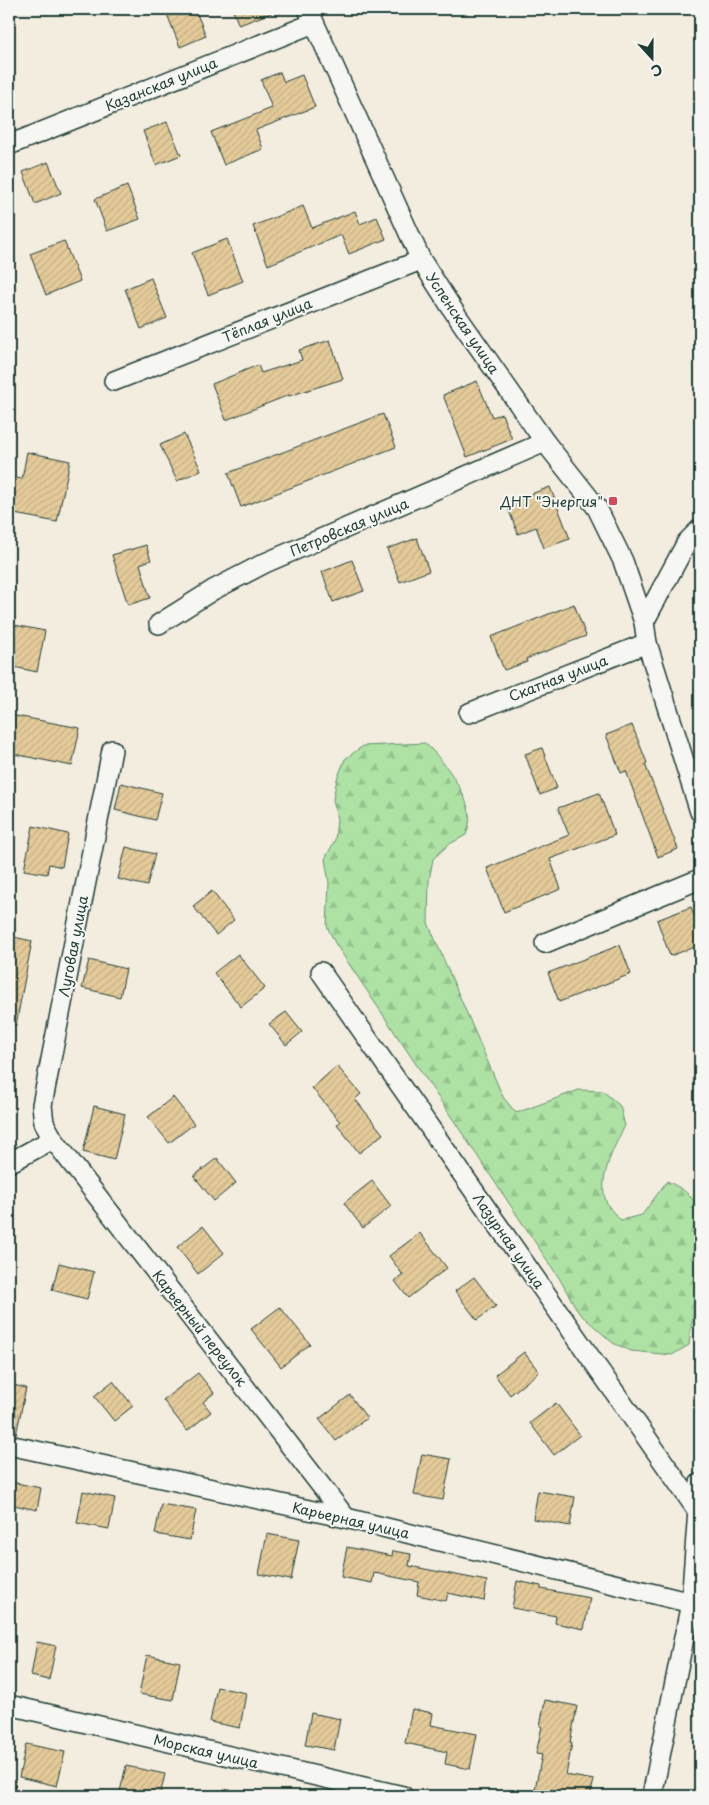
<svg xmlns="http://www.w3.org/2000/svg" width="709" height="1805" font-family="'Playpen Sans',sans-serif">
	<style>
		.forest { fill: url(#forest-firs); stroke: #66906c }
		.building { fill: url(#building-hatch); stroke: #1f3d34 }
		.lines { fill: none; stroke-linecap: round; stroke-linejoin: round }
		.street-casing { stroke: #1f3d34; stroke-width: 22 }
		.street { stroke: #f6f6f2; stroke-width: 19 }
		.poi-dot { fill: #d1495b; stroke: #f6f6f2; stroke-width: 2 }
		.labels { text-anchor: middle; dominant-baseline: central; stroke-width: 4; stroke-linejoin: round; paint-order: stroke }
		.street-label { font-size: 14px; fill: #1f3d34; stroke: #f6f6f2 }
		.poi-label { font-size: 14px; fill: #1f3d34; stroke: #f6f6f2; text-anchor: end }
	</style>
	<defs>
		<pattern id="forest-firs" width="22" height="20" patternUnits="userSpaceOnUse" patternTransform="scale(1.25)"><rect width="22" height="20" fill="#aee2a4"/><path d="M5 1l3.5 6h-7zM16 11l3.5 6h-7z" fill="#95c38e"/></pattern>
		<pattern id="building-hatch" width="6" height="6" patternUnits="userSpaceOnUse" patternTransform="scale(1.25)"><rect width="6" height="6" fill="#e5cb9a"/><path d="M-1 1l2-2M0 6l6-6M5 7l2-2" fill="none" stroke="#c4af85"/></pattern>
	</defs>
	<rect width="100%" height="100%" fill="#f3ede0"/>
	<filter id="ink" filterUnits="userSpaceOnUse"><feTurbulence type="fractalNoise" baseFrequency=".02" numOctaves="2"/><feDisplacementMap in="SourceGraphic" scale="10" xChannelSelector="R" yChannelSelector="G"/><feConvolveMatrix kernelMatrix="1 2 1 2 8 2 1 2 1" color-interpolation-filters="sRGB"/></filter>
	<g filter="url(#ink)">
		<!-- forest -->
		<path class="forest" d="M425,743C443,760 464,788 469,812C471,819 468,829 466,835L448,845L433,859L429,880L428,923L503,1097L516,1113L579,1090L603,1091L620,1106L625,1126C614,1146 595,1184 608,1205C611,1211 617,1216 621,1220L642,1215L667,1181C685,1190 695,1196 700,1216V1259L689,1345L672,1355L631,1351L613,1343L579,1313L559,1278L335,943L327,926L329,883L325,859L335,840L337,820L333,799L337,779L345,759L363,746Z"/>
		<!-- building -->
		<g class="building">
			<path d="M165,9H195L206,36L180,47Z"/>
			<path d="M232,9H279V10L239,25Z"/>
			<path d="M280,72L284,82L302,75L315,107L256,130L263,149L224,165L211,132L272,108L261,80Z"/>
			<path d="M167,122L181,155L156,165L143,131Z"/>
			<path d="M48,162L61,193L35,204L23,172Z"/>
			<path d="M127,186L140,219L107,231L95,199Z"/>
			<path d="M303,206L312,228L355,211L360,224L377,217L386,239L349,254L341,235L268,265L253,226Z"/>
			<path d="M227,239L243,281L208,295L192,253Z"/>
			<path d="M64,241L80,281L46,295L30,254Z"/>
			<path d="M151,278L167,318L141,329L125,289Z"/>
			<path d="M330,340L343,379L289,396V395L226,420L212,384L258,365L261,373L302,360L299,350Z"/>
			<path d="M477,381L492,417L502,414L512,439L467,457L443,395Z"/>
			<path d="M383,414L396,447L241,507L228,473Z"/>
			<path d="M184,434L201,470L177,481L160,445Z"/>
			<path d="M27,452L70,461L57,522L9,513V477L22,479Z"/>
			<path d="M550,487L570,539L544,548L536,527L518,534L506,503Z"/>
			<path d="M417,538L429,571L400,582L387,549Z"/>
			<path d="M146,545L151,560L140,564L150,598L128,605L112,555Z"/>
			<path d="M352,560L364,591L333,602L322,572Z"/>
			<path d="M574,604L586,636L526,659L527,662L504,670L491,637Z"/>
			<path d="M9,624L45,631L37,672L9,666Z"/>
			<path d="M11,715L80,728L72,766L9,753V725Z"/>
			<path d="M632,725L647,763L645,764L678,849L658,857L626,771L621,773L606,735Z"/>
			<path d="M542,748L557,788L540,795L525,754Z"/>
			<path d="M121,783L162,793L155,820L115,810Z"/>
			<path d="M599,793L615,835L550,859L561,889L504,912L487,868L569,835L558,808Z"/>
			<path d="M33,826L68,834L62,867L49,864L47,874L24,870Z"/>
			<path d="M126,847L155,854L147,886L118,879Z"/>
			<path d="M212,891L234,920L216,935L193,906Z"/>
			<path d="M691,907L700,931V945L670,956L657,920Z"/>
			<path d="M9,936L32,941L16,1025H9Z"/>
			<path d="M620,945L631,974L559,1002L548,973Z"/>
			<path d="M238,954L265,988L241,1007L214,973Z"/>
			<path d="M89,960L126,969L120,997L82,988Z"/>
			<path d="M286,1012L302,1032L286,1045L269,1024Z"/>
			<path d="M337,1066L361,1094L355,1099L383,1134L359,1153L337,1124L340,1122L312,1088Z"/>
			<path d="M173,1097L194,1124L169,1143L148,1117Z"/>
			<path d="M94,1106L125,1114L114,1160L83,1152Z"/>
			<path d="M217,1158L236,1183L214,1201L194,1176Z"/>
			<path d="M372,1181L391,1206L363,1228L344,1203Z"/>
			<path d="M203,1226L224,1253L198,1274L177,1247Z"/>
			<path d="M420,1233L447,1268L408,1298L395,1281L403,1275L389,1256Z"/>
			<path d="M59,1263L94,1272L87,1299L52,1290Z"/>
			<path d="M474,1277L496,1306L477,1320L455,1291Z"/>
			<path d="M280,1307L310,1344L281,1367L251,1329Z"/>
			<path d="M524,1352L539,1372L510,1395L495,1375Z"/>
			<path d="M198,1373L214,1393L203,1402L211,1412L187,1431L163,1400Z"/>
			<path d="M113,1381L133,1406L114,1421L94,1396Z"/>
			<path d="M9,1384L26,1388L16,1435L9,1434Z"/>
			<path d="M350,1395L367,1418L336,1441L319,1419Z"/>
			<path d="M556,1403L580,1435L554,1455L530,1423Z"/>
			<path d="M422,1454L451,1459L443,1500L414,1495Z"/>
			<path d="M11,1482L41,1488L37,1510L9,1504Z"/>
			<path d="M83,1491L115,1498L109,1529L77,1523Z"/>
			<path d="M538,1491L575,1497L570,1526L533,1519Z"/>
			<path d="M161,1504L196,1510L190,1540L155,1534Z"/>
			<path d="M267,1534L299,1540L291,1580L259,1574Z"/>
			<path d="M347,1547L392,1556L393,1551L411,1554L409,1566L487,1581L484,1601L448,1593L446,1601L417,1595L419,1582L374,1573L372,1583L341,1577Z"/>
			<path d="M517,1581L541,1586V1589L590,1598L584,1629L555,1623L556,1616L512,1608Z"/>
			<path d="M37,1642L56,1646L49,1680L31,1676Z"/>
			<path d="M147,1655L180,1662L173,1700L139,1694Z"/>
			<path d="M217,1687L246,1693L240,1728L210,1722Z"/>
			<path d="M545,1700L577,1706L570,1743H572L566,1775L594,1780L590,1796H572L535,1789L542,1755L536,1754L542,1726H540Z"/>
			<path d="M412,1709L433,1713L431,1725L477,1734L470,1769L445,1764L447,1752L405,1743Z"/>
			<path d="M311,1713L340,1719L334,1750L305,1745Z"/>
			<path d="M26,1744L65,1752L57,1786L19,1777Z"/>
			<path d="M126,1766L165,1774L160,1796H119Z"/>
		</g>
		<g class="lines">
			<defs>
				<g id="street">
					<path d="M308,9L421,260L455,313L545,442L597,508L623,561L644,622L647,643L700,812"/>
					<path d="M9,145L314,23"/>
					<path d="M114,381L421,260"/>
					<path d="M644,622L687,542L700,529"/>
					<path d="M159,624L213,590L265,563L545,442"/>
					<path d="M469,713L647,643"/>
					<path d="M112,750L42,1105L44,1123L53,1139L346,1518"/>
					<path d="M545,943L700,879"/>
					<path d="M321,972L697,1510"/>
					<path d="M9,1163L53,1139"/>
					<path d="M9,1445L346,1518L691,1603"/>
					<path d="M9,1705L403,1796"/>
					<path d="M652,1796L691,1603L700,1483"/>
				</g>
			</defs>
			<!-- street casing -->
			<use href="#street" class="street-casing"/>
			<!-- street -->
			<use href="#street" class="street"/>
		</g>
	</g>
	<!-- markers -->
	<rect class="poi-dot" x="608" y="496" width="10" height="10" rx="2.5"/>
	<g class="labels">
		<!-- street labels -->
		<g class="street-label">
			<text transform="translate(161 84) rotate(-22)">Казанская улица</text>
			<text transform="translate(267 320) rotate(-22)">Тёплая улица</text>
			<text transform="translate(463 323) rotate(56)">Успенская улица</text>
			<text transform="translate(349 527) rotate(-23)">Петровская улица</text>
			<text transform="translate(558 678) rotate(-21)">Скатная улица</text>
			<text transform="translate(73 946) rotate(-79)">Луговая улица</text>
			<text transform="translate(509 1241) rotate(55)">Лазурная улица</text>
			<text transform="translate(200 1328) rotate(52)">Карьерный переулок</text>
			<text transform="translate(351 1520) rotate(13)">Карьерная улица</text>
			<text transform="translate(206 1751) rotate(13)">Морская улица</text>
		</g>
		<!-- poi labels -->
		<g class="poi-label">
			<text x="603" y="501">ДНТ "Энергия"</text>
		</g>
	</g>
	<!-- margin -->
	<rect width="709" height="1805" fill="none" stroke="#f6f6f2" stroke-width="30"/>
	<rect x="15" y="15" width="679" height="1775" fill="none" stroke="#1f3d34" stroke-width="2" filter="url(#ink)"/>
	<!-- north arrow -->
	<g transform="translate(652 58) rotate(159)" stroke="#f6f6f2" stroke-width="4" paint-order="stroke">
	<path d="M0-4L9 19L0 12L-9 19Z" fill="#1f3d34"/>
	<text y="-8" font-size="14" font-weight="bold" text-anchor="middle" fill="#1f3d34">С</text>
	</g>
</svg>
